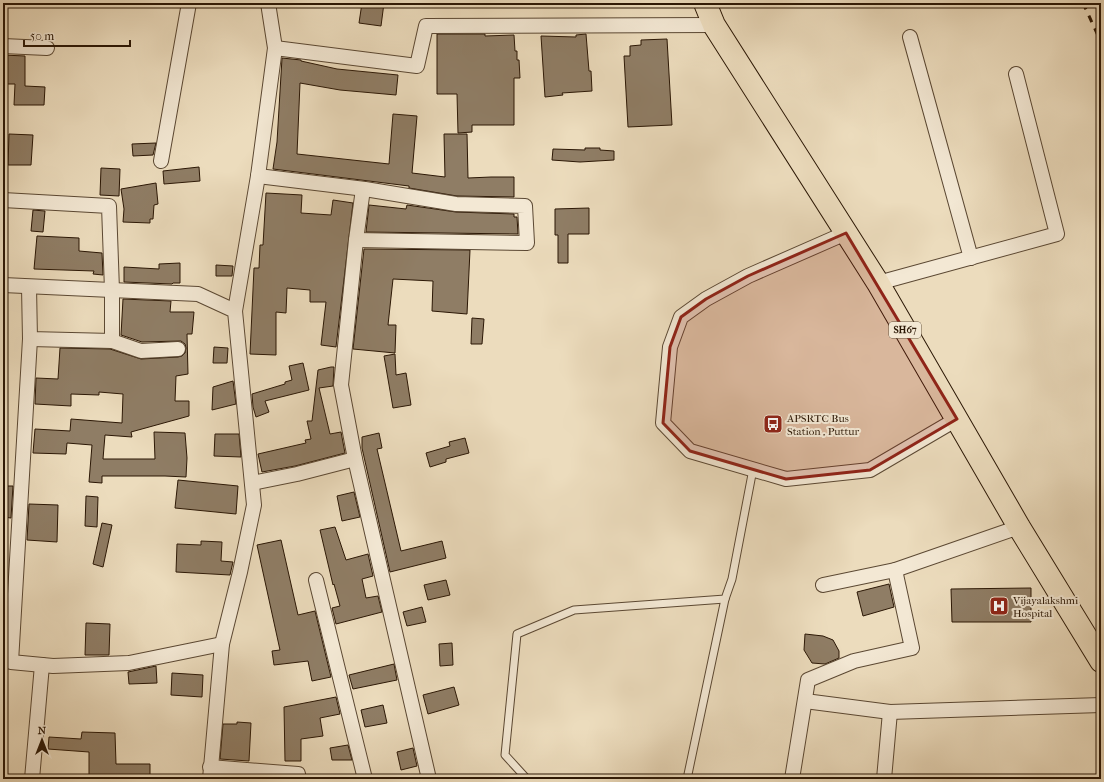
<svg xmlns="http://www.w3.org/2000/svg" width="1104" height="782" font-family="'IM FELL French Canon',serif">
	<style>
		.building { fill: #8f7d65; stroke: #2b1705 }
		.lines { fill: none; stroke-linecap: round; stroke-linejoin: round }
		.service-casing { stroke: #5b4833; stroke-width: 9 }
		.minor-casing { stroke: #5b4833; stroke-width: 16 }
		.primary-casing { stroke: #2b1705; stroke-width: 24 }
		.service { stroke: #f3e8d4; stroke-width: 7 }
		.minor { stroke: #f3e8d4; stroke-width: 14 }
		.primary { stroke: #ecdcbd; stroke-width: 22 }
		.rail { stroke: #2b1705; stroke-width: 3; stroke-dasharray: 7 7; stroke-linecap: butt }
		.marked { fill: #8f2418; fill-opacity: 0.2; stroke: #8f2418; stroke-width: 3; stroke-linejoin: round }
		.labels { text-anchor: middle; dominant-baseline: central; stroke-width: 4; stroke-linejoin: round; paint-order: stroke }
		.shield { fill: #f3e8d4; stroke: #675643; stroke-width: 1 }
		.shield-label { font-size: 10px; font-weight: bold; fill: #2b1705 }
		.poi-label { font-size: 11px; fill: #2b1705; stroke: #f3e8d4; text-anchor: start }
	</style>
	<rect width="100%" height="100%" fill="#ecdcbd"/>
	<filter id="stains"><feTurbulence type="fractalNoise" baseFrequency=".005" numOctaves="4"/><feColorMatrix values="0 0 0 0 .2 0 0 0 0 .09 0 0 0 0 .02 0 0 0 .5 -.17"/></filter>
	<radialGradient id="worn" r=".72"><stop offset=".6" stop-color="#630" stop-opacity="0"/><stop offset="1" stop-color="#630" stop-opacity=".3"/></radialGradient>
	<!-- building -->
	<g class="building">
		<path d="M362,3H384L381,26L359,23Z"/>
		<path d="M437,34H485V36L514,35L515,51H517V60H519L520,78H514V125H472V132L458,133L457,94H437Z"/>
		<path d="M586,34L589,71H591L592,91L562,93L563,95L545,97L541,36L576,37V35Z"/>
		<path d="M667,39L672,125L628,127L624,56H630V46L641,45V40Z"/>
		<path d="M3,55L25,56V86L45,87L44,105H14L15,84H3Z"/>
		<path d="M282,58L301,60V61L337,69L398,75L396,95L340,90L300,83L297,154L389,164L393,114L417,116L412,173L445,177L444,134H467L468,178L491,177H514V197L457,196L409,188V186L273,169L277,142Z"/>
		<path d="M9,134L33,135L31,165H8Z"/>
		<path d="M156,143L153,155L133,156L132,144Z"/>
		<path d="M585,148H600V150L614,151V160L580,162L552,160L553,149L585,150Z"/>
		<path d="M199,167L200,181L164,184L163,171Z"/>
		<path d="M101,168L120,169L119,196L100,195Z"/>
		<path d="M156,183L158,204L154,205L153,219H150V223L123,222L124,209L121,189Z"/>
		<path d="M266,193L302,195L301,213L331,215L333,200L353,203L336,347L321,345L326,302H310V290L287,288L286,313L276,312V355L250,354L254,268H259L260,245H263Z"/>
		<path d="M369,205L406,209L407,205L456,212L514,214V217H517L518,234L366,232Z"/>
		<path d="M589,208V234H568V263H558V235H555V209Z"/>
		<path d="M33,210L45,211L43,232L31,231Z"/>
		<path d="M37,236L79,238V251L102,253L103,275L93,274L94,271L34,269Z"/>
		<path d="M364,249L470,250L467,314L432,311L433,281L393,279L388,325H396L395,353L353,349Z"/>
		<path d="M180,263V283H173L172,284L124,282V267L159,269V264Z"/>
		<path d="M216,265L233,266L232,276H216Z"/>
		<path d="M123,299L171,301L170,312H194L192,334H187L188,374L176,376L175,401H189V416L131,432L132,437L105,435L103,459H155L154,432L185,433L187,458L186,477L165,476H102V483L89,482L92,445L67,443L66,454L33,453L35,429L70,431L71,419L122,423L123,394L99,392V395L71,394V406L35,404L36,378L58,379L60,348L110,349L141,359L178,357L182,356L185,353L186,348L185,344L181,341L142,342L121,335Z"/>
		<path d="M472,318L484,319L482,344H471Z"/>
		<path d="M214,347L228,348L227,363H213Z"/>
		<path d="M395,354L396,375L406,373L411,405L393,408L384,356Z"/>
		<path d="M303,363L309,390L265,401L269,412L256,417L253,407L252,394L285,384V382L292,380L289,366Z"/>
		<path d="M331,367H334L333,386L319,388L330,434L341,432L345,453L295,466L262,472L258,454L306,443L305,440L311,439L307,421H312L318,370Z"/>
		<path d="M233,381L236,404L212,410L213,387Z"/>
		<path d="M379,433L382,448L377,449L401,551L442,541L446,558L390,572L362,448V437Z"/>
		<path d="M215,434H239L241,457L214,456Z"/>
		<path d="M465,438L469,453L446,459V462L430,467L426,453L450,446L449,442Z"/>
		<path d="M178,480L238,486L236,514L175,508Z"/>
		<path d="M4,486H13L11,518L3,517Z"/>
		<path d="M354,492L360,517L342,521L337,496Z"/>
		<path d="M86,496L98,497L97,527L85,526Z"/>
		<path d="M29,504L58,505L57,542L27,540Z"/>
		<path d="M102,523L112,525L103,567L93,564Z"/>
		<path d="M335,527L346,560L368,554L373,576L362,579L366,598L378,596L382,612L336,624L332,608L340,606L334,584L333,585L320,530Z"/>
		<path d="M281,540L298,615L315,611L331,677L312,681L308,661L274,665L272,651L280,650L257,545Z"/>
		<path d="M201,541L222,542L221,561L233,562L230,575L176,572L177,544L201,545Z"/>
		<path d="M446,580L450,595L428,600L424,585Z"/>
		<path d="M889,584L894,607L863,616L857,592Z"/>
		<path d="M1031,588V622H952L951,589Z"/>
		<path d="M422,607L426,622L407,626L403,612Z"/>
		<path d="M86,623L110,624L109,655H85Z"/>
		<path d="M805,634L823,636L833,640L839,651V658L825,664L812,663L804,650Z"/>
		<path d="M452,643L453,665L440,666L439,644Z"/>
		<path d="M394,664L397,680L353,689L349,675Z"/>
		<path d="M156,666L157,683L129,684L128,672Z"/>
		<path d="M172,673L203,675L202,697L171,695Z"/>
		<path d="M454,687L459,705L428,714L423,695Z"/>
		<path d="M336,697L340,714L320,718L323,736L301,739V761H285L284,707Z"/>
		<path d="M383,705L387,723L365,727L361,710Z"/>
		<path d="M237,722L251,723L249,761L220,759L223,724H237Z"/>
		<path d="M82,732L115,733L116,764H150V779H89V752L48,749L49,737L81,739Z"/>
		<path d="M348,745L352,760H332L330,748Z"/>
		<path d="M413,748L417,766L401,770L397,752Z"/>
	</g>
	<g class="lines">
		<defs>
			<g id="service">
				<path d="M527,779L505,755L517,634L574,610L725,599L732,579L753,469"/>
				<path d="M687,779L725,599"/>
			</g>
			<g id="minor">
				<path d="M910,37L971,258"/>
				<path d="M3,46L47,48"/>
				<path d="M275,48L417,66L426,26L714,25"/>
				<path d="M161,161L189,3"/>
				<path d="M258,176L365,189L456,204L525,206L527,243L356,240"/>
				<path d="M3,200L109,206L112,290V341L30,339L29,287"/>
				<path d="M846,233L748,276L706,299L681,317L670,347L663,423L690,451L786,479L870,470L957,419"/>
				<path d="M878,283L1057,234L1016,74"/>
				<path d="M3,285L198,294L235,311L254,505L240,572L222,644L210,779"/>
				<path d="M235,311L258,176L275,48L268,3"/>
				<path d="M30,339L11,662L53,666L129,663L222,644"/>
				<path d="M112,341L141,351L178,349"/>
				<path d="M355,459L429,779"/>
				<path d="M252,483L297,474L355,459L341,385L356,240L363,189"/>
				<path d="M316,580L365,779"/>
				<path d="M823,585L895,570L1019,527"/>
				<path d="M805,701L890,712L1101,705"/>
				<path d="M210,767L298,774L299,779"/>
				<path d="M32,779L42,665"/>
				<path d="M792,779L808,680L854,661L912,648L895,570"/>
				<path d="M884,779L890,712"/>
			</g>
			<path id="primary" d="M705,3L714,25L878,283L1019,527L1101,661"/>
		</defs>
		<!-- service casing -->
		<use href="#service" class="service-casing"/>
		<!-- minor casing -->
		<use href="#minor" class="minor-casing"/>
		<!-- primary casing -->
		<use href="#primary" class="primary-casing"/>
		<!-- service -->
		<use href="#service" class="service"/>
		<!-- minor -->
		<use href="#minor" class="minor"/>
		<!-- primary -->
		<use href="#primary" class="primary"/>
		<!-- rail -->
		<path class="rail" d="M1083,3L1101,42"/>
	</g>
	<!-- marked area -->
	<path class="marked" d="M846,233L957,419L870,470L786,479L690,451L663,423L670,347L681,317L706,299L748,276Z"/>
	<!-- icons -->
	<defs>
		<symbol id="bus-square" viewBox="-11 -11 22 22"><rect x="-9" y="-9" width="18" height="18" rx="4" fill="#8f2418" stroke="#f3e8d4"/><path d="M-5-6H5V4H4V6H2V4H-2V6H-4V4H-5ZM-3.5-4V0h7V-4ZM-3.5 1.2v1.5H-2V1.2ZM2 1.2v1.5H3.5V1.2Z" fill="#fff"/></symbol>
		<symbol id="hospital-square" viewBox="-11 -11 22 22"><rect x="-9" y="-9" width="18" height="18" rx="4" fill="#8f2418" stroke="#f3e8d4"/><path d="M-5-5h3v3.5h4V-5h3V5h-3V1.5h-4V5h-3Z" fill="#fff"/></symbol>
	</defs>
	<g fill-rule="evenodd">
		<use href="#bus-square" x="762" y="413" width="22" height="22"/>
		<use href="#hospital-square" x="988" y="595" width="22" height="22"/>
	</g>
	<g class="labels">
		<!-- shield labels -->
		<rect class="shield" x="889" y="322" width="32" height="16" rx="3"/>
		<g class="shield-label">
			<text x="905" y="330">SH67</text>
		</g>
		<!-- poi labels -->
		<g class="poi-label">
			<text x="787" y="418">APSRTC Bus<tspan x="787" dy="13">Station , Puttur</tspan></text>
			<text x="1013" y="600">Vijayalakshmi<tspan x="1013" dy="13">Hospital</tspan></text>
		</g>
	</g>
	<!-- margin -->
	<rect width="1104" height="782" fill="none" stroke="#ecdcbd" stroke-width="16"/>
	<rect x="4" y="4" width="1096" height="774" fill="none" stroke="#2b1705" stroke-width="2"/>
	<rect x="8" y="8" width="1088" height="766" fill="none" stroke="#2b1705"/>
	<!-- north arrow -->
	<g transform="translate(42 740)" stroke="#f3e8d4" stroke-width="3" paint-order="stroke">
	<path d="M0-3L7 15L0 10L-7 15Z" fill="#2b1705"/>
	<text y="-6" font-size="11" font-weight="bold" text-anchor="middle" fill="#2b1705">N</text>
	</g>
	<!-- scale -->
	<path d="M24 40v6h106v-6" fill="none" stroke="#2b1705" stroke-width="2"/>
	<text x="30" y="40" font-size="12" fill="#2b1705" stroke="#f3e8d4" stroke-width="3" paint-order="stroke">50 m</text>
	<rect width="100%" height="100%" filter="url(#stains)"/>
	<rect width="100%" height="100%" fill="url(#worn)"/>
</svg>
